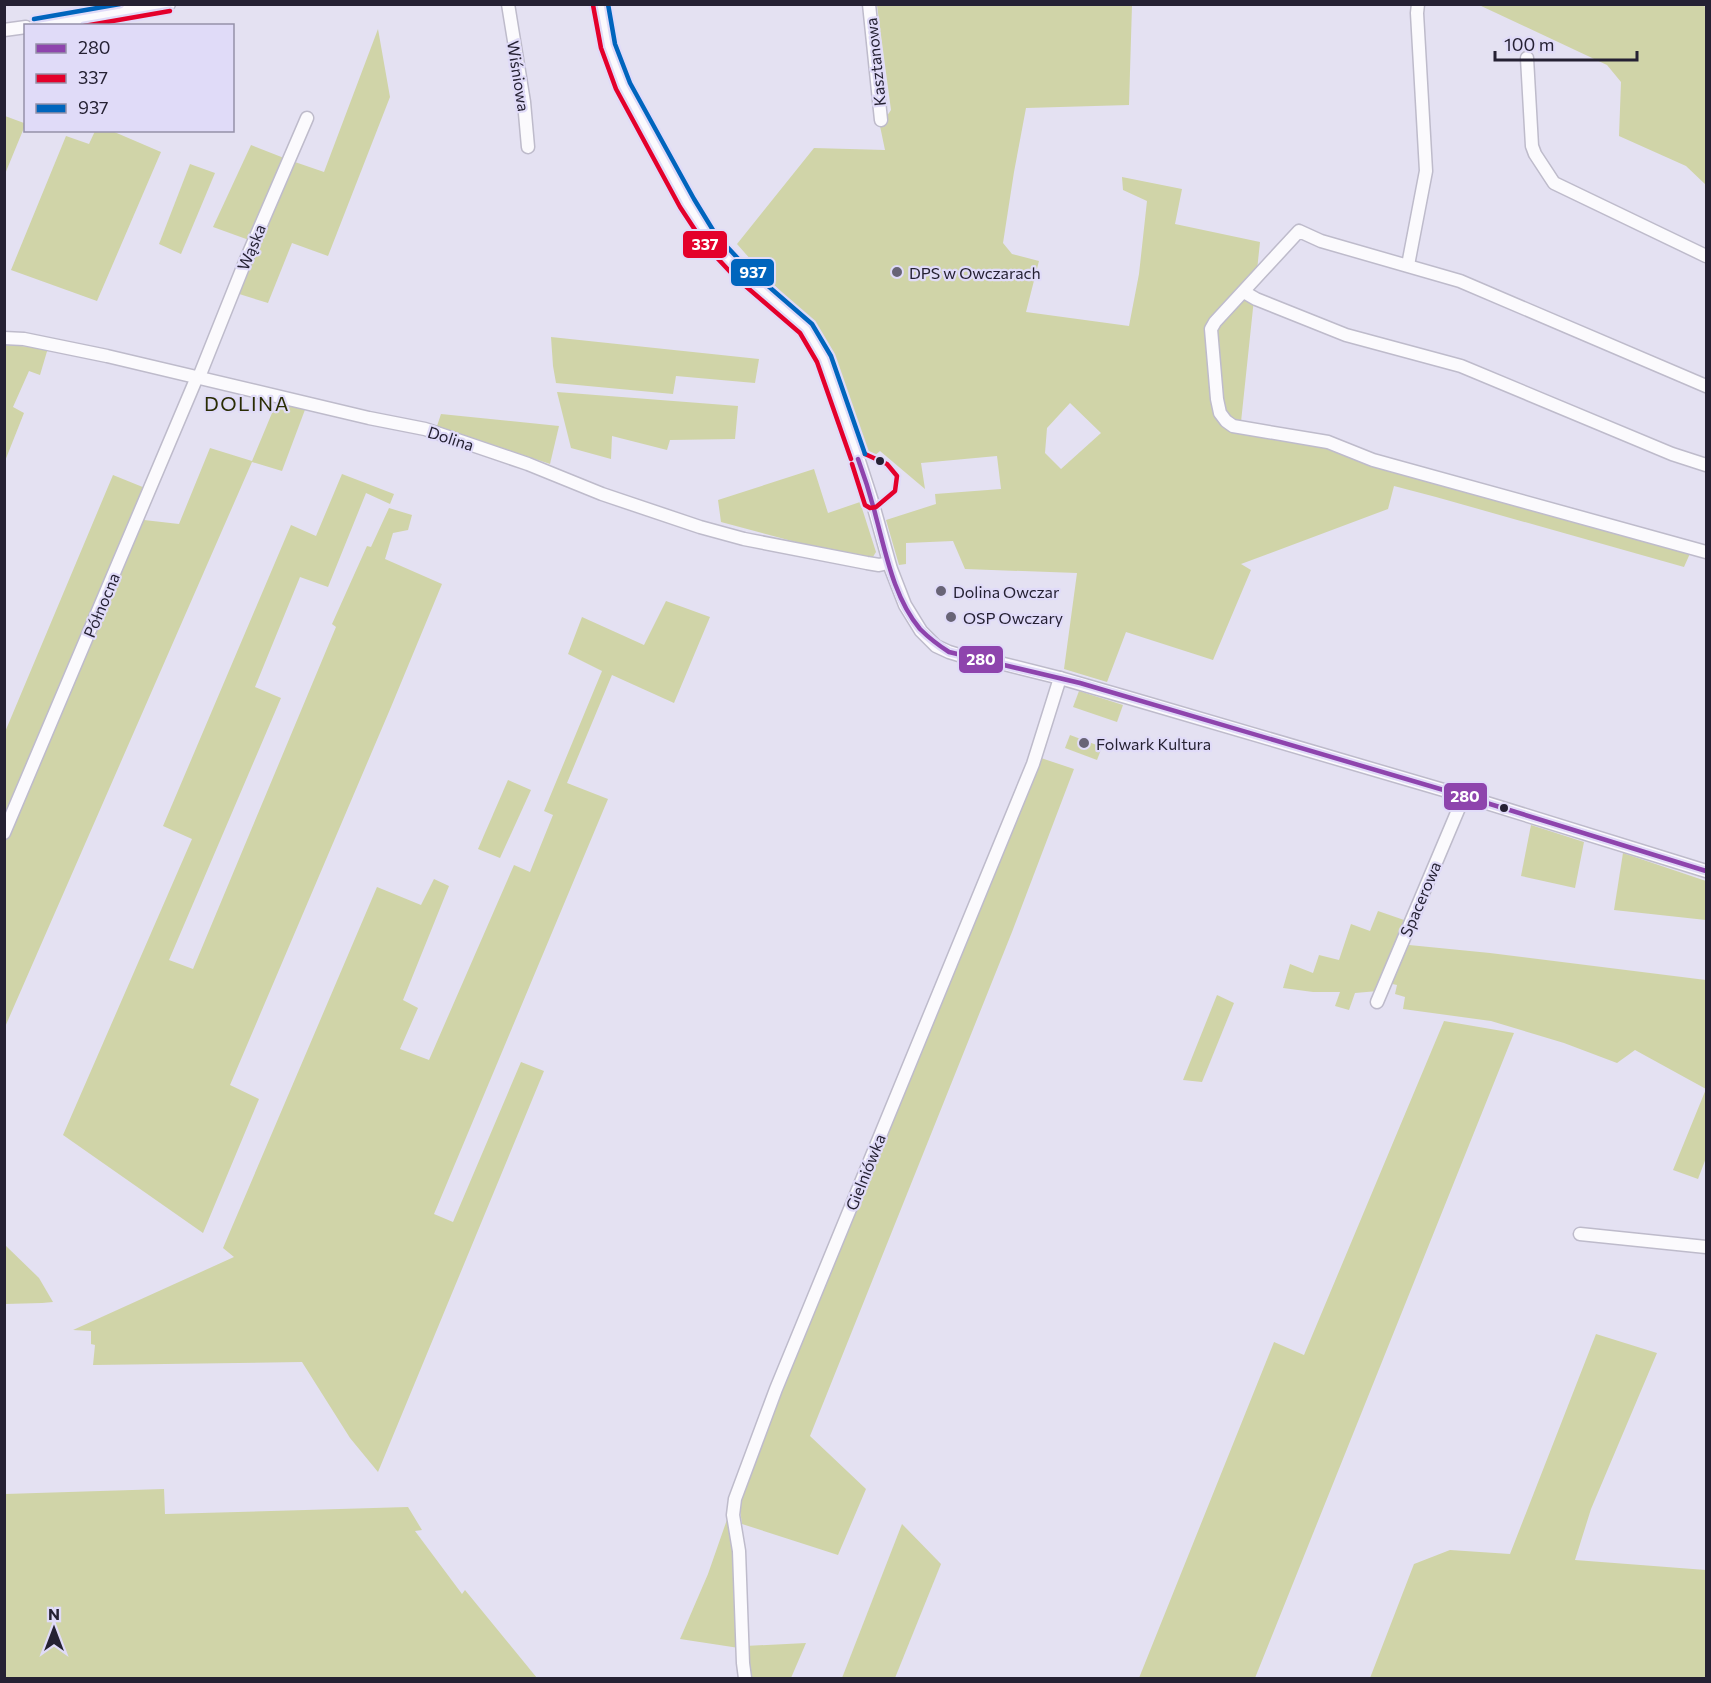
<svg xmlns="http://www.w3.org/2000/svg" width="1711" height="1683" font-family="Commissioner,sans-serif">
	<style>
		.green { fill: #d0d4a8; fill-rule: evenodd }
		.lines { fill: none; stroke-linecap: round; stroke-linejoin: round }
		.minor-casing { stroke: #bebbcb; stroke-width: 15 }
		.minor { stroke: #fbfafd; stroke-width: 12 }
		.bus-1-casing { stroke: #e0dbf8; stroke-width: 9 }
		.bus-2-casing { stroke: #e0dbf8; stroke-width: 9 }
		.bus-3-casing { stroke: #e0dbf8; stroke-width: 9 }
		.bus-1 { stroke: #8e44ad; stroke-width: 4.5 }
		.bus-2 { stroke: #e4002b; stroke-width: 4.5 }
		.bus-3 { stroke: #0065bd; stroke-width: 4.5 }
		.poi-dot { fill: #686476; stroke: #e0dbf8; stroke-width: 2 }
		.bus-dot { fill: #252133; stroke: #e0dbf8; stroke-width: 2 }
		.labels { text-anchor: middle; dominant-baseline: central; stroke-width: 4.5; stroke-linejoin: round; paint-order: stroke }
		.street-label { font-size: 16px; fill: #252133; stroke: #e0dbf8 }
		.poi-label { font-size: 16px; fill: #252133; stroke: #e0dbf8; text-anchor: start }
		.quarter-label { font-size: 20px; letter-spacing: 1.5px; fill: #2a2d04; stroke: #e0dbf8 }
		.line-badge { stroke: #e0dbf8; stroke-width: 2 }
		.badge-label { font-size: 16px; text-anchor: middle; font-weight: bold; fill: #fff }
	</style>
	<rect width="100%" height="100%" fill="#e4e1f2"/>
	<!-- green -->
	<g class="green">
		<path d="M877,5H1132L1129,105L1026,108L1014,172L1003,243L1012,254L1039,261L1026,312L1129,326L1139,274L1147,201L1123,190L1122,177L1182,189L1175,224L1260,242L1241,422L1692,549L1684,567L1436,497L1394,486L1388,509L1241,564L1251,570L1213,660L1126,632L1107,682L1064,669L1077,573L965,569L953,541L906,543V564L899,565L886,520L936,504L935,494L1001,489L997,456L921,463L925,489L880,451L873,457L862,443L829,349L809,320L766,277L737,244L814,148L885,150L880,126L891,110ZM1070,403L1101,433L1061,469L1045,453L1047,428Z"/>
		<path d="M1701,5L1706,7V185L1686,166L1619,136L1621,82L1607,65L1479,5Z"/>
		<path d="M378,29L390,97L328,256L292,243L268,303L236,293L292,161L324,172Z"/>
		<path d="M5,116L24,123L25,120L26,123L5,174Z"/>
		<path d="M95,131H112L161,152L97,301L11,270L66,136L89,144Z"/>
		<path d="M251,145L284,158L249,240L213,227Z"/>
		<path d="M190,164L215,173L181,254L159,244Z"/>
		<path d="M551,337L759,359L755,383L676,376L673,394L556,383L553,366Z"/>
		<path d="M5,345L48,348L40,375L29,371L13,407L24,413L5,461Z"/>
		<path d="M557,392L738,406L735,439L670,440L667,450L612,436L611,459L571,448Z"/>
		<path d="M277,401L306,407L282,471L252,462L5,1027V732L113,475L155,492L144,520L179,524L210,448L252,461Z"/>
		<path d="M441,414L559,426L550,464L437,426Z"/>
		<path d="M814,469L828,513L860,502L876,552L871,560L818,548L721,522L718,500Z"/>
		<path d="M342,474L394,494L390,504L366,493L328,587L300,577L255,687L281,698L169,960L193,969L336,627L332,624L367,546L371,547L389,508L412,515L408,530L393,533L385,559L442,584L391,707L230,1085L259,1099L203,1233L63,1135L192,839L163,826L291,525L316,536Z"/>
		<path d="M666,601L710,617L674,703L612,675L567,783L608,799L434,1214L453,1222L521,1062L544,1071L378,1472L350,1438L302,1362L93,1365L95,1345L91,1344V1331L73,1330L234,1257L223,1248L377,887L421,905L434,879L449,886L403,1000L418,1008L400,1049L429,1060L514,865L530,872L553,815L544,811L602,671L568,654L582,617L644,645Z"/>
		<path d="M1079,691L1123,705L1117,722L1073,707Z"/>
		<path d="M1070,735L1102,747L1097,760L1065,748Z"/>
		<path d="M1038,757L1074,769L1012,932L810,1436L866,1489L838,1555L742,1524L739,1503L774,1401Z"/>
		<path d="M508,780L531,790L500,858L478,849Z"/>
		<path d="M1531,825L1584,842L1575,888L1521,876Z"/>
		<path d="M1623,853L1706,881V920L1614,910Z"/>
		<path d="M1378,911L1407,921L1378,991L1355,993L1349,1010L1335,1006L1340,992H1313L1283,988L1290,964L1313,973L1319,955L1339,960L1351,924L1370,931Z"/>
		<path d="M1409,945L1490,953L1706,980V1158L1698,1179L1673,1170L1706,1089L1635,1050L1617,1063L1564,1043L1491,1021L1403,1009L1405,997L1395,994L1397,985L1388,983Z"/>
		<path d="M1217,995L1234,1003L1202,1082L1183,1080Z"/>
		<path d="M1444,1021L1514,1033L1255,1678H1139L1274,1342L1304,1355Z"/>
		<path d="M4,1244L39,1278L53,1302L42,1303L5,1304Z"/>
		<path d="M1596,1334L1657,1353L1591,1509L1575,1560L1706,1570V1678H1370L1414,1564L1450,1550L1510,1554Z"/>
		<path d="M164,1489L165,1514L408,1507L422,1530L415,1531L462,1594L465,1590L537,1678H5V1494Z"/>
		<path d="M730,1511L734,1537L739,1648L680,1639L708,1574Z"/>
		<path d="M902,1524L941,1564L895,1678H842Z"/>
		<path d="M806,1643L791,1678H748L745,1646Z"/>
	</g>
	<g class="lines">
		<defs>
			<g id="minor">
				<path d="M508,4L524,102L528,147"/>
				<path d="M600,4C604,61 637,113 664,161C676,183 688,206 702,228L710,240L740,271L806,328L824,359L842,408L872,501L891,569L905,605L921,631L936,646L949,652L972,659L1004,664L1060,678L1126,697L1464,796L1706,871"/>
				<path d="M869,4L881,120"/>
				<path d="M35,26L169,4"/>
				<path d="M4,30L26,27"/>
				<path d="M1527,58L1532,146L1535,154L1554,183L1706,256"/>
				<path d="M1408,265L1426,171L1417,13L1418,4"/>
				<path d="M1244,292L1256,299L1346,335L1461,366L1672,454L1706,465"/>
				<path d="M4,338L24,339L107,356L369,418L425,429L528,464L602,494L700,527L744,539L867,563L879,565L888,563"/>
				<path d="M199,377L245,262L307,118"/>
				<path d="M1706,386L1460,281L1321,241L1299,231L1215,322L1211,329L1217,399L1220,413L1226,421L1233,426L1328,442L1373,460L1706,552"/>
				<path d="M4,833L197,377"/>
				<path d="M1377,1002L1464,796"/>
				<path d="M1580,1234L1706,1247"/>
				<path d="M745,1678L743,1663L739,1551L733,1515L735,1499L776,1389L1033,764L1060,678"/>
			</g>
		</defs>
		<!-- minor casing -->
		<use href="#minor" class="minor-casing"/>
		<!-- minor -->
		<use href="#minor" class="minor"/>
		<defs>
			<path id="bus-1" d="M858,459C865,478 871,497 876,517C886,554 894,598 920,629C929,638 938,645 949,652L1080,683L1464,796L1706,871"/>
			<g id="bus-2">
				<path d="M593,5L601,48L616,89L680,207L705,245L735,277L800,333L817,362L851,459"/>
				<path d="M84,26L170,11"/>
				<path d="M852,464L865,505L870,508L876,507L895,491L897,476L887,464L865,454"/>
			</g>
			<g id="bus-3">
				<path d="M608,4L615,44L630,83L694,199L716,235L745,266L812,324L831,356L865,454"/>
				<path d="M34,19L120,4"/>
			</g>
		</defs>
		<!-- bus-1 casing -->
		<use href="#bus-1" class="bus-1-casing"/>
		<!-- bus-2 casing -->
		<use href="#bus-2" class="bus-2-casing"/>
		<!-- bus-3 casing -->
		<use href="#bus-3" class="bus-3-casing"/>
		<!-- bus-1 -->
		<use href="#bus-1" class="bus-1"/>
		<!-- bus-2 -->
		<use href="#bus-2" class="bus-2"/>
		<!-- bus-3 -->
		<use href="#bus-3" class="bus-3"/>
	</g>
	<!-- markers -->
	<g class="poi-dot">
		<circle cx="897" cy="272" r="6"/>
		<circle cx="941" cy="591" r="6"/>
		<circle cx="951" cy="617" r="6"/>
		<circle cx="1084" cy="743" r="6"/>
	</g>
	<g class="bus-dot">
		<circle cx="880" cy="461" r="5"/>
		<circle cx="1504" cy="808" r="5"/>
	</g>
	<g class="labels">
		<!-- street labels -->
		<g class="street-label">
			<text transform="translate(875 62) rotate(-96)">Kasztanowa</text>
			<text transform="translate(519 76) rotate(81)">Wiśniowa</text>
			<text transform="translate(251 247) rotate(-67)">Wąska</text>
			<text transform="translate(451 438) rotate(18)">Dolina</text>
			<text transform="translate(101 605) rotate(-67)">Północna</text>
			<text transform="translate(1420 899) rotate(-67)">Spacerowa</text>
			<text transform="translate(865 1172) rotate(-68)">Gielniówka</text>
		</g>
		<!-- poi labels -->
		<g class="poi-label">
			<text x="909" y="272">DPS w Owczarach</text>
			<text x="953" y="591">Dolina Owczar</text>
			<text x="963" y="617">OSP Owczary</text>
			<text x="1096" y="743">Folwark Kultura</text>
		</g>
		<!-- quarter labels -->
		<g class="quarter-label">
			<text x="247" y="403">DOLINA</text>
		</g>
	</g>
	<g class="line-badge">
		<rect x="682" y="230" width="46" height="29" rx="6" fill="#e4002b"/>
		<rect x="730" y="258" width="45" height="29" rx="6" fill="#0065bd"/>
		<rect x="958" y="645" width="46" height="29" rx="6" fill="#8e44ad"/>
		<rect x="1443" y="782" width="45" height="29" rx="6" fill="#8e44ad"/>
	</g>
	<g class="badge-label">
		<text x="705" y="250">337</text>
		<text x="753" y="278">937</text>
		<text x="981" y="665">280</text>
		<text x="1465" y="802">280</text>
	</g>
	<!-- border -->
	<rect width="1711" height="1683" fill="none" stroke="#252133" stroke-width="12"/>
	<!-- legend -->
	<rect x="24" y="24" width="210" height="108" fill="#e0dbf8" stroke="#9591a9" stroke-width="1.5"/>
	<rect x="36" y="44" width="30" height="9" fill="#8e44ad" stroke="#9591a9" stroke-width="1.5"/>
	<text x="78" y="54" font-size="18" fill="#252133">280</text>
	<rect x="36" y="74" width="30" height="9" fill="#e4002b" stroke="#9591a9" stroke-width="1.5"/>
	<text x="78" y="84" font-size="18" fill="#252133">337</text>
	<rect x="36" y="104" width="30" height="9" fill="#0065bd" stroke="#9591a9" stroke-width="1.5"/>
	<text x="78" y="114" font-size="18" fill="#252133">937</text>
	<!-- north arrow -->
	<g transform="translate(54 1629)" stroke="#e0dbf8" stroke-width="4.5" paint-order="stroke">
	<path d="M0-4.5L10 22L0 15L-10 22Z" fill="#252133"/>
	<text y="-9" font-size="16" font-weight="bold" text-anchor="middle" fill="#252133">N</text>
	</g>
	<!-- scale -->
	<path d="M1495 51v9h142v-9" fill="none" stroke="#252133" stroke-width="3"/>
	<text x="1504" y="51" font-size="18" fill="#252133" stroke="#e0dbf8" stroke-width="4.5" paint-order="stroke">100 m</text>
</svg>
